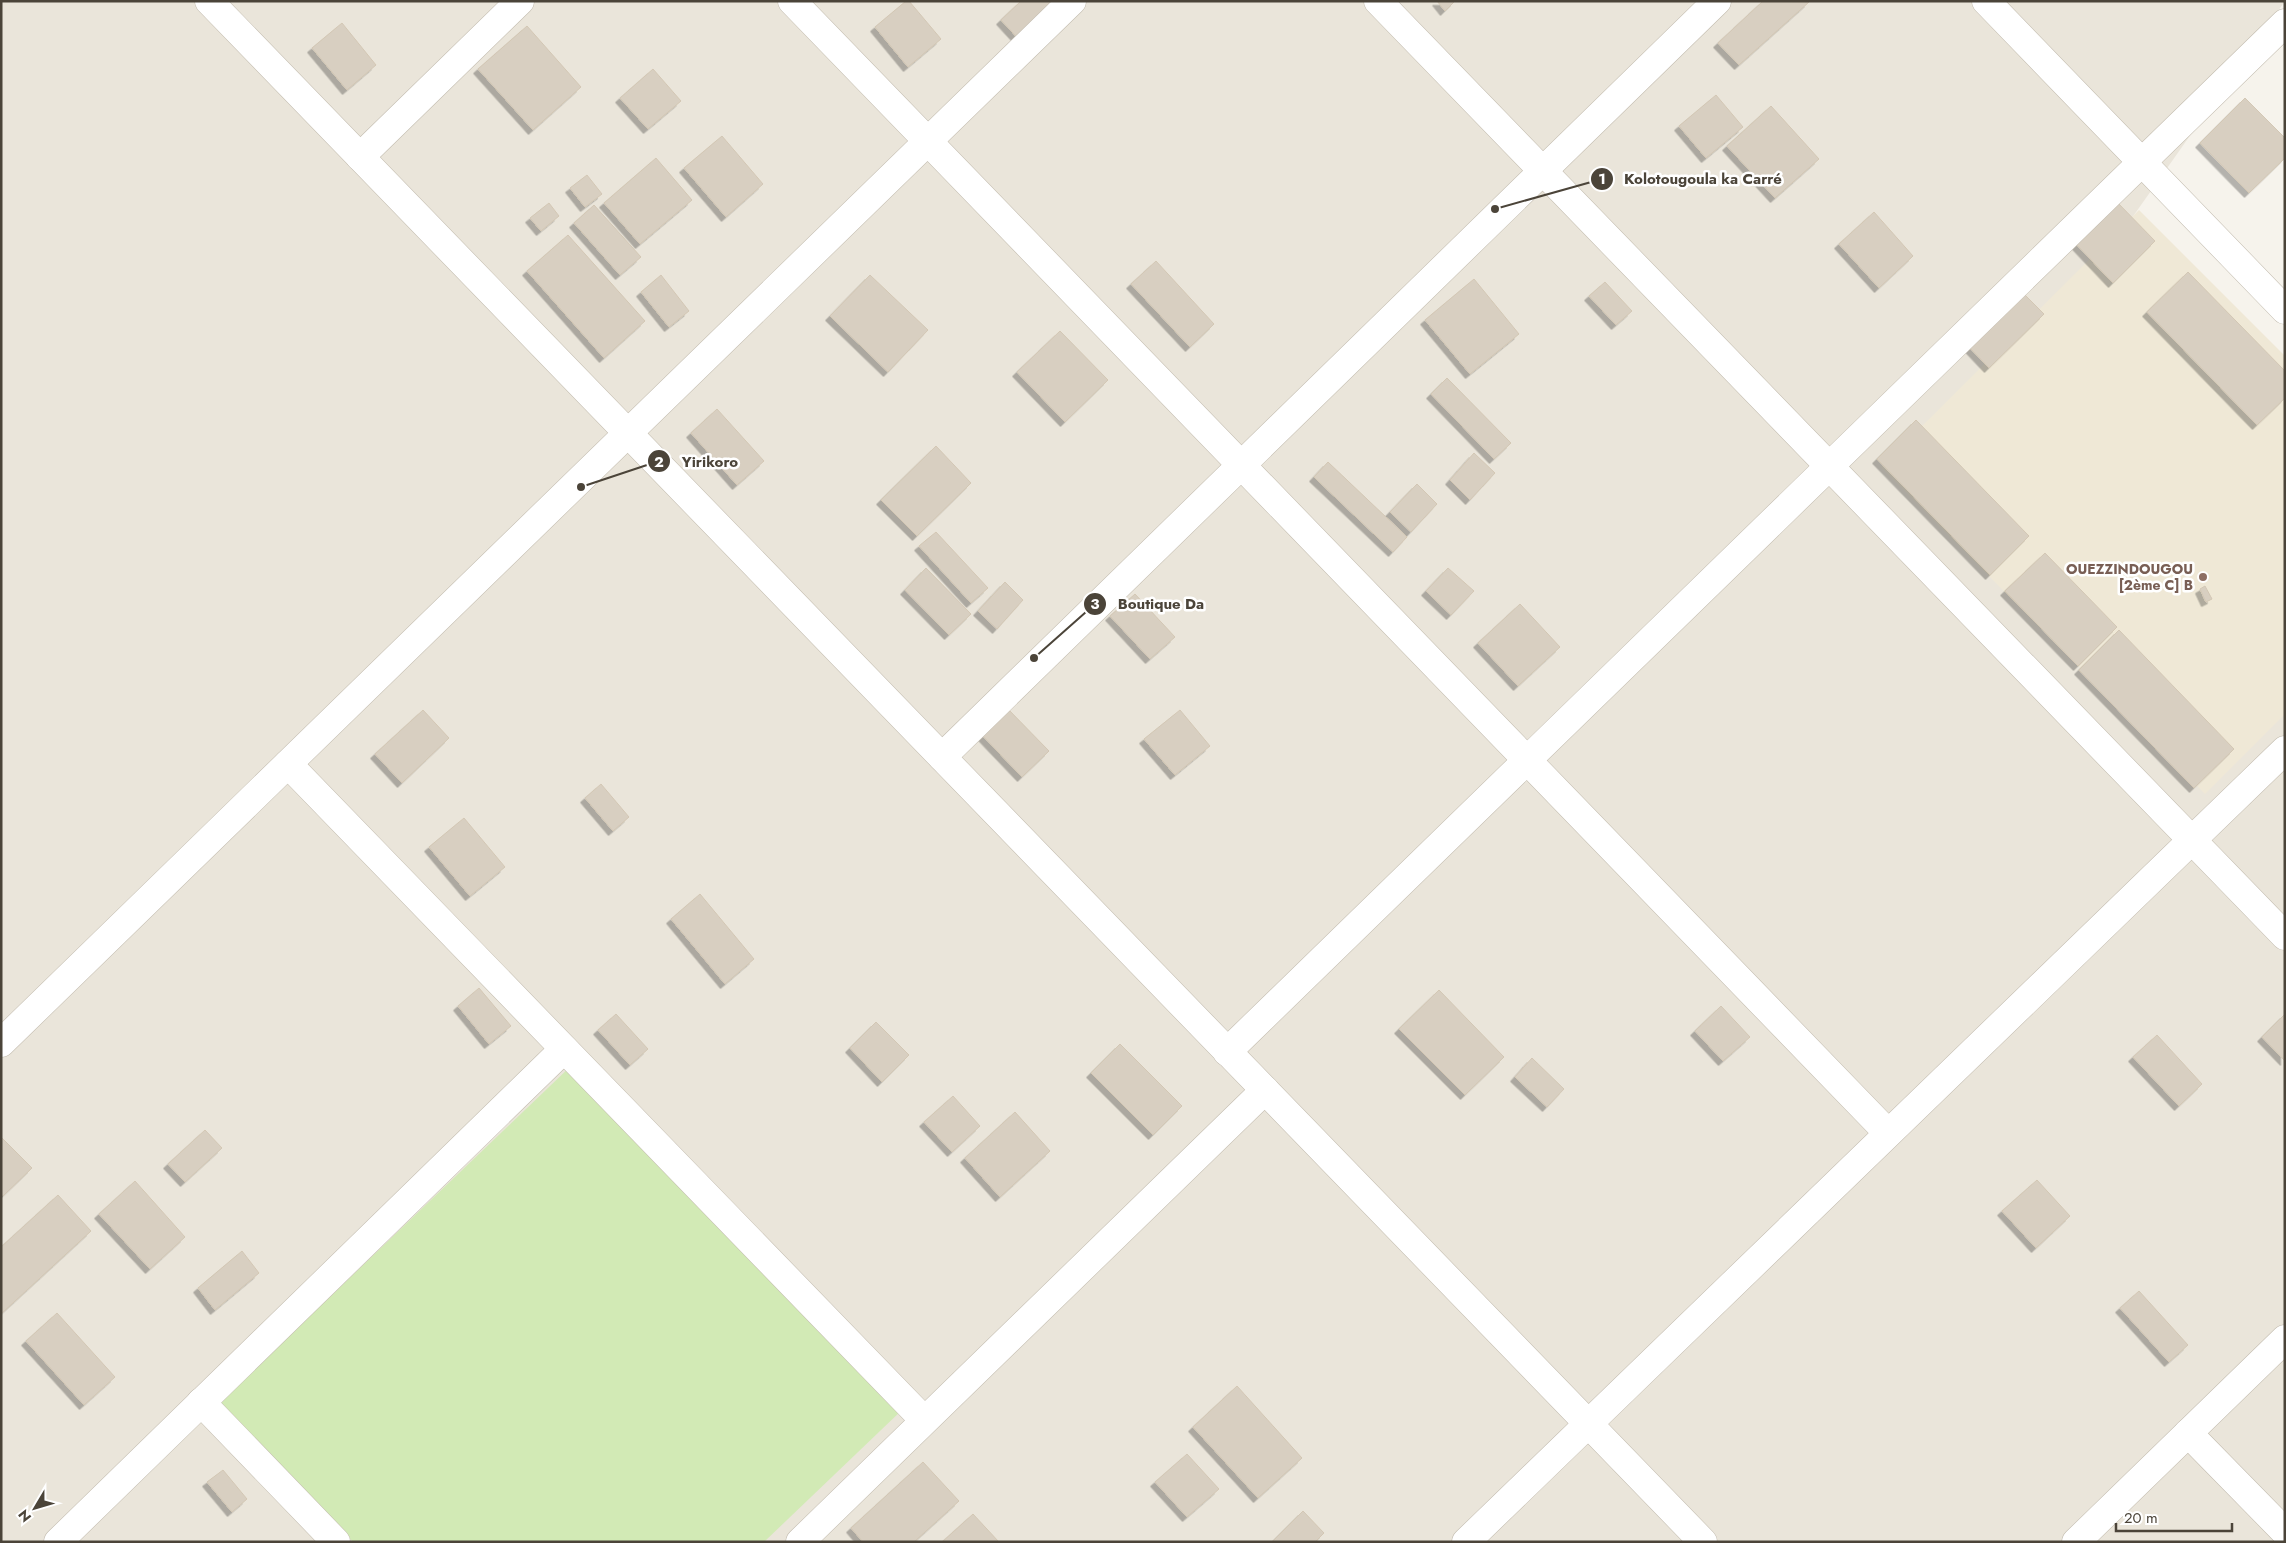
<svg xmlns="http://www.w3.org/2000/svg" width="2286" height="1543" font-family="Jost,sans-serif">
	<style>
		.residential { fill: #eae5da }
		.education { fill: #efe8d6 }
		.green { fill: #d2eab5 }
		.building { fill: #d8cfc1; stroke: #d3c7b4; filter: url(#shadow) }
		.lines { fill: none; stroke-linecap: round; stroke-linejoin: round }
		.minor-casing { stroke: #c2bbae; stroke-width: 29 }
		.minor { stroke: #fff; stroke-width: 28 }
		.education-dot { fill: #8d6e63; stroke: #fff; stroke-width: 2 }
		.labels { text-anchor: middle; dominant-baseline: central; stroke-width: 5; stroke-linejoin: round; paint-order: stroke }
		.education-label { font-size: 14px; font-weight: bold; fill: #785e54; stroke: #fff; text-anchor: end }
		.leader { fill: none; stroke: #4b4439; stroke-width: 2 }
		.callout-dot { fill: #4b4439; stroke: #fff; stroke-width: 2 }
		.mark-label { font-size: 15px; text-anchor: middle; font-weight: bold; fill: #fff }
		.callout-label { font-size: 15px; text-anchor: middle; font-weight: bold; fill: #4b4439; stroke: #fff; stroke-width: 5; stroke-linejoin: round; paint-order: stroke }
	</style>
	<defs>
		<filter id="shadow"><feDropShadow dx="-4.5" dy="4.5" stdDeviation="0" flood-color="#0004"/></filter>
	</defs>
	<rect width="100%" height="100%" fill="#f6f3ec"/>
	<!-- residential -->
	<path class="residential" d="M1,1H2285L2062,317L2285,429V1542H1Z"/>
	<!-- education -->
	<path class="education" d="M2139,210L2285,356V714L2205,794L1881,467Z"/>
	<!-- green -->
	<path class="green" d="M573,1064L903,1409L764,1542H353L220,1402Z"/>
	<!-- building -->
	<g class="building">
		<path d="M906,1H909L941,39L908,67L875,27Z"/>
		<path d="M1021,1H1070L1024,45L1001,20Z"/>
		<path d="M1437,1H1455L1445,11Z"/>
		<path d="M1763,1L1809,2L1739,65L1718,43Z"/>
		<path d="M342,23L376,65L347,90L312,48Z"/>
		<path d="M527,26L581,87L533,130L478,69Z"/>
		<path d="M653,69L681,101L648,129L620,98Z"/>
		<path d="M1716,95L1743,127L1706,158L1679,126Z"/>
		<path d="M2245,98L2285,138V158L2249,193L2200,143Z"/>
		<path d="M1771,106L1819,159L1775,198L1727,146Z"/>
		<path d="M722,136L763,184L726,217L684,168Z"/>
		<path d="M656,158L692,200L640,244L604,203Z"/>
		<path d="M587,175L602,194L585,207L570,188Z"/>
		<path d="M2117,202L2155,241L2113,283L2075,243Z"/>
		<path d="M549,203L559,216L541,231L530,218Z"/>
		<path d="M594,205L641,257L620,275L574,223Z"/>
		<path d="M1874,212L1913,256L1879,288L1839,244Z"/>
		<path d="M568,235L645,321L604,358L527,271Z"/>
		<path d="M1156,261L1214,324L1190,347L1131,284Z"/>
		<path d="M2188,272L2285,371V398L2257,425L2147,312Z"/>
		<path d="M661,275L689,311L669,327L641,292Z"/>
		<path d="M870,275L928,330L888,372L830,316Z"/>
		<path d="M1474,279L1519,334L1470,374L1425,320Z"/>
		<path d="M1605,282L1632,311L1616,325L1589,296Z"/>
		<path d="M2023,293L2044,314L1989,368L1969,347Z"/>
		<path d="M1060,331L1108,380L1065,422L1017,372Z"/>
		<path d="M1447,378L1511,443L1494,459L1431,394Z"/>
		<path d="M717,409L764,461L737,485L691,433Z"/>
		<path d="M1916,420L2029,536L1990,575L1877,459Z"/>
		<path d="M936,446L971,483L917,536L881,500Z"/>
		<path d="M1474,453L1495,473L1470,500L1450,480Z"/>
		<path d="M1328,462L1407,537L1393,552L1314,477Z"/>
		<path d="M1417,484L1437,504L1411,532L1390,512Z"/>
		<path d="M936,532L988,588L971,603L919,546Z"/>
		<path d="M2045,553L2117,627L2078,666L2005,591Z"/>
		<path d="M926,568L971,614L949,635L905,590Z"/>
		<path d="M1448,568L1474,591L1451,615L1426,591Z"/>
		<path d="M1005,582L1023,600L997,629L978,611Z"/>
		<path d="M2205,586L2212,599L2206,602L2200,589Z"/>
		<path d="M1135,594L1175,637L1150,659L1110,616Z"/>
		<path d="M1520,604L1560,647L1518,686L1478,643Z"/>
		<path d="M2119,630L2234,749L2194,788L2079,670Z"/>
		<path d="M1005,706L1049,751L1022,777L979,732Z"/>
		<path d="M423,710L449,738L402,783L375,754Z"/>
		<path d="M1180,710L1210,746L1175,775L1144,739Z"/>
		<path d="M601,784L629,817L613,831L585,798Z"/>
		<path d="M464,818L505,867L470,896L429,847Z"/>
		<path d="M700,894L754,959L725,984L671,919Z"/>
		<path d="M479,988L511,1026L489,1044L458,1006Z"/>
		<path d="M1439,990L1504,1057L1465,1095L1399,1029Z"/>
		<path d="M1721,1006L1750,1037L1723,1061L1695,1031Z"/>
		<path d="M616,1014L648,1049L630,1065L598,1030Z"/>
		<path d="M2285,1014V1061L2262,1037Z"/>
		<path d="M876,1022L909,1055L882,1082L850,1048Z"/>
		<path d="M2157,1035L2202,1084L2179,1106L2133,1057Z"/>
		<path d="M1120,1044L1182,1106L1153,1135L1091,1073Z"/>
		<path d="M1532,1058L1564,1089L1547,1107L1515,1077Z"/>
		<path d="M953,1096L980,1126L952,1152L924,1122Z"/>
		<path d="M1015,1112L1050,1151L1000,1197L965,1158Z"/>
		<path d="M205,1130L222,1148L185,1182L168,1164Z"/>
		<path d="M1,1137L32,1168L3,1196L1,1194Z"/>
		<path d="M2037,1180L2070,1216L2036,1248L2002,1211Z"/>
		<path d="M135,1181L185,1237L150,1269L99,1214Z"/>
		<path d="M58,1195L91,1231L1,1314V1247Z"/>
		<path d="M242,1251L259,1273L215,1310L198,1288Z"/>
		<path d="M2139,1291L2188,1345L2169,1362L2120,1308Z"/>
		<path d="M57,1313L115,1377L84,1405L26,1341Z"/>
		<path d="M1237,1386L1302,1458L1258,1498L1193,1427Z"/>
		<path d="M1187,1454L1219,1489L1187,1517L1155,1482Z"/>
		<path d="M923,1462L959,1501L914,1542H863L851,1528Z"/>
		<path d="M223,1470L247,1499L232,1512L207,1482Z"/>
		<path d="M1303,1511L1324,1533L1315,1542H1272Z"/>
		<path d="M973,1514L999,1542H942Z"/>
	</g>
	<g class="lines">
		<defs>
			<g id="minor">
				<path d="M209,1L1703,1542"/>
				<path d="M792,1L1888,1133"/>
				<path d="M1378,1L2285,936"/>
				<path d="M1986,1L2285,310"/>
				<path d="M360,157L520,1"/>
				<path d="M942,757L1717,1"/>
				<path d="M288,764L924,1420"/>
				<path d="M1,1043L1072,1"/>
				<path d="M1227,1052L2285,23"/>
				<path d="M201,1402L336,1542"/>
				<path d="M2188,1433L2285,1532"/>
				<path d="M58,1542L564,1049"/>
				<path d="M800,1542L1265,1090"/>
				<path d="M1466,1542L2285,750"/>
				<path d="M2076,1542L2285,1339"/>
			</g>
		</defs>
		<!-- minor casing -->
		<use href="#minor" class="minor-casing"/>
		<!-- minor -->
		<use href="#minor" class="minor"/>
	</g>
	<!-- markers -->
	<circle class="education-dot" cx="2203" cy="577" r="5"/>
	<g class="labels">
		<!-- education labels -->
		<g class="education-label">
			<text x="2193" y="569">OUEZZINDOUGOU<tspan x="2193" dy="16">[2ème C] B</tspan></text>
		</g>
	</g>
	<!-- callouts -->
	<path class="leader" d="M1495 209L1602 179M581 487L659 461M1034 658L1095 604"/>
	<g class="callout-dot">
		<circle cx="1495" cy="209" r="5"/>
		<circle cx="581" cy="487" r="5"/>
		<circle cx="1034" cy="658" r="5"/>
		<circle cx="1602" cy="179" r="12"/>
		<circle cx="659" cy="461" r="12"/>
		<circle cx="1095" cy="604" r="12"/>
	</g>
	<g class="mark-label">
		<text x="1602" y="184">1</text>
		<text x="659" y="467">2</text>
		<text x="1095" y="609">3</text>
	</g>
	<g class="callout-label">
		<text x="1703" y="184">Kolotougoula ka Carré</text>
		<text x="710" y="467">Yirikoro</text>
		<text x="1161" y="609">Boutique Da</text>
	</g>
	<!-- border -->
	<rect width="2286" height="1543" fill="none" stroke="#4b4439" stroke-width="5"/>
	<!-- north arrow -->
	<g transform="translate(35 1508) rotate(232)" stroke="#ffffff" stroke-width="4" paint-order="stroke">
	<path d="M0-4L9 19L0 12L-9 19Z" fill="#4b4439"/>
	<text y="-8" font-size="14" font-weight="bold" text-anchor="middle" fill="#4b4439">N</text>
	</g>
	<!-- scale -->
	<path d="M2116 1523v8h116v-8" fill="none" stroke="#4b4439" stroke-width="2.5"/>
	<text x="2124" y="1523" font-size="15" fill="#4b4439" stroke="#ffffff" stroke-width="4" paint-order="stroke">20 m</text>
</svg>
